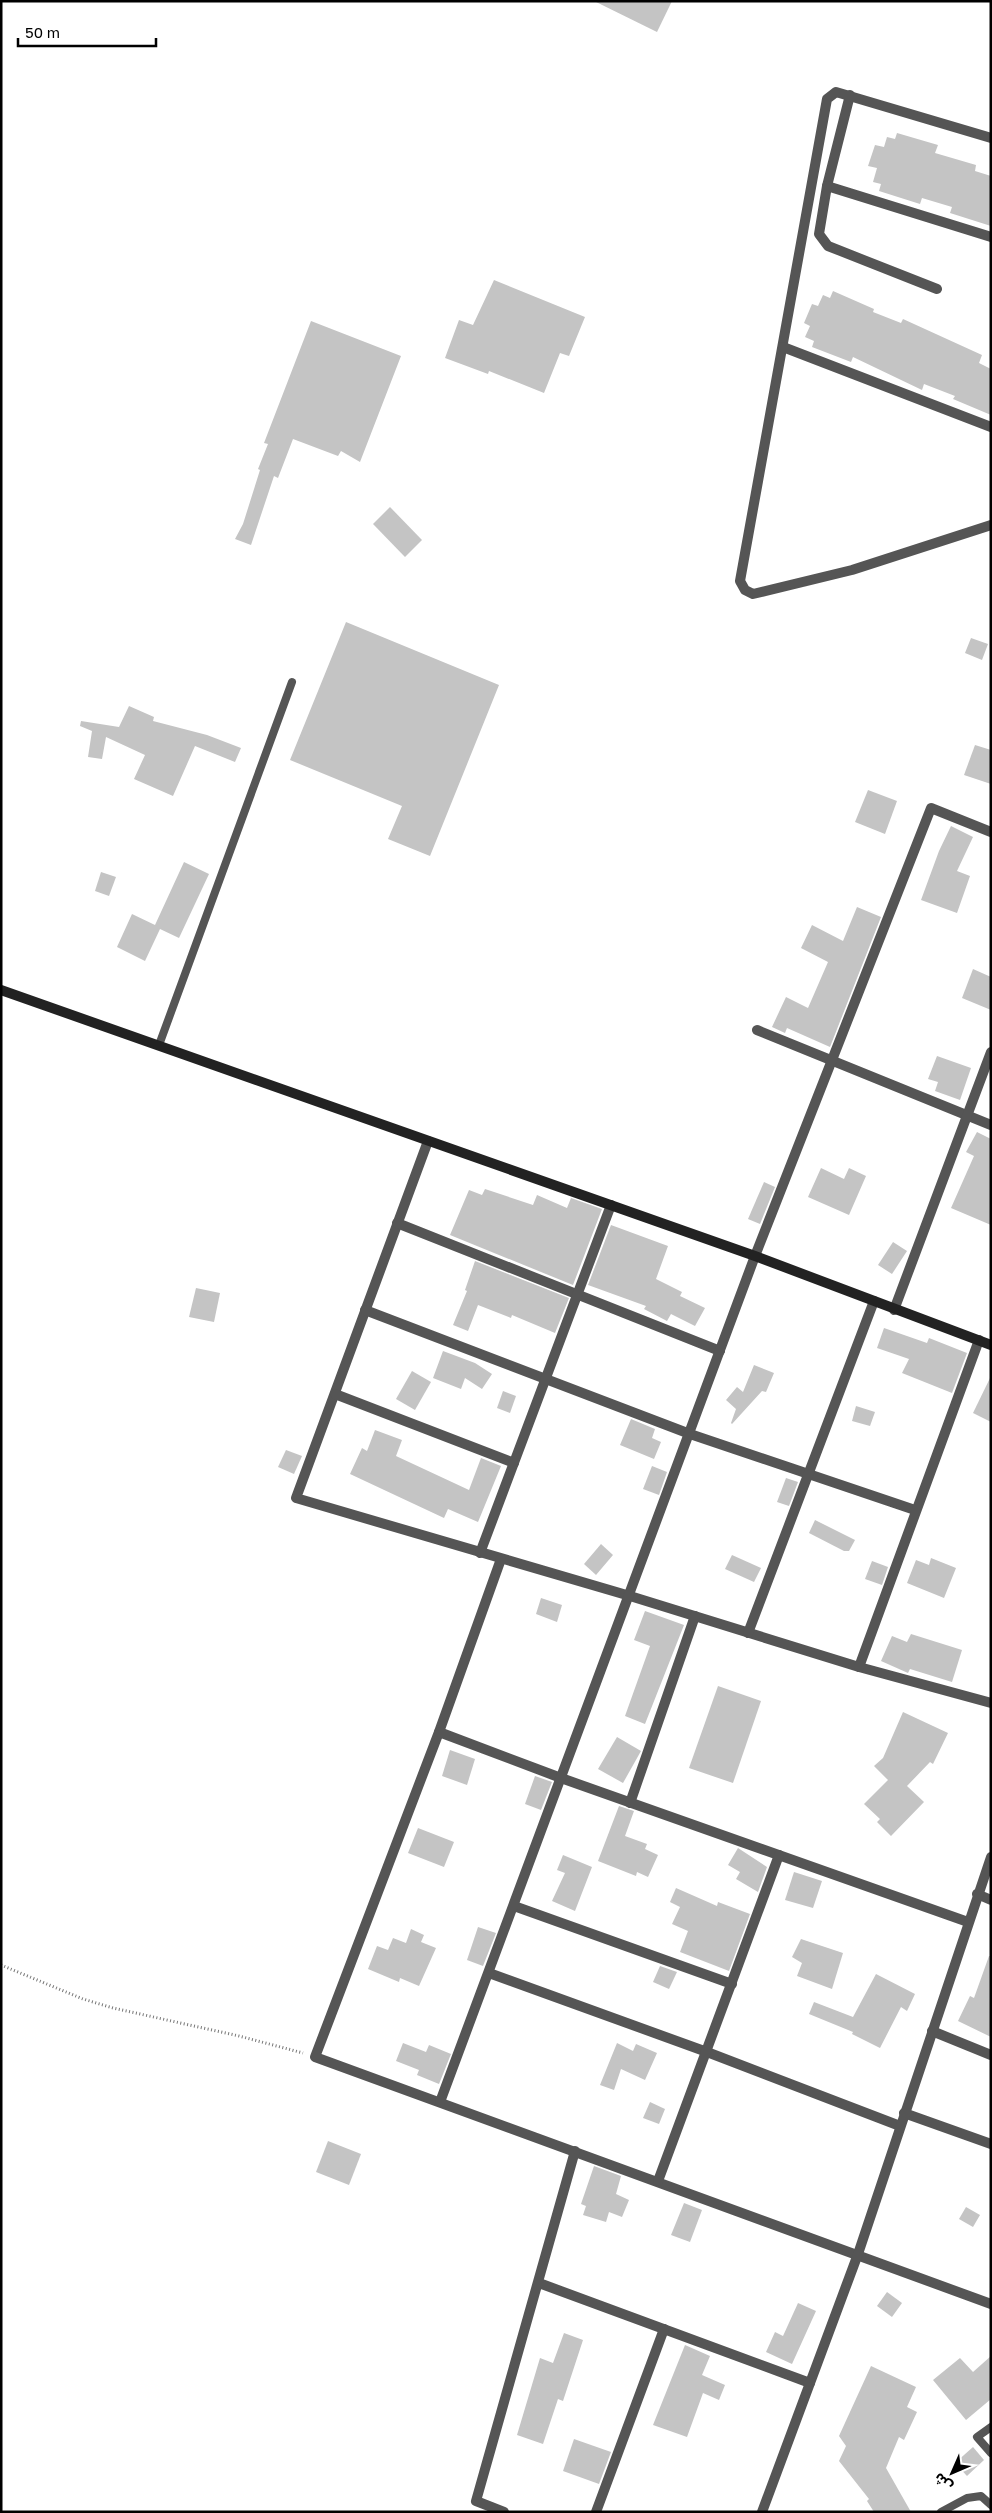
<svg xmlns="http://www.w3.org/2000/svg" width="992" height="2513" font-family="'Golos Text','Noto Sans Arabic',sans-serif">
	<style>
		.building { fill: #c4c4c4 }
		.lines { fill: none; stroke-linecap: round; stroke-linejoin: round }
		.path { stroke: #777; stroke-width: 3; stroke-dasharray: 1 2.5; stroke-linecap: butt }
		.lane { stroke: #555; stroke-width: 8 }
		.street { stroke: #555; stroke-width: 10 }
		.secondary { stroke: #222; stroke-width: 10 }
	</style>
	<rect width="100%" height="100%" fill="#fff"/>
	<!-- building -->
	<g class="building">
		<path d="M594,1H672L657,32Z"/>
		<path d="M897,133L938,145L935,153L976,165L975,171L991,176V226L950,213L952,207L922,198L920,204L879,191L881,184L873,182L877,168L868,166L875,145L884,147L887,137L895,139Z"/>
		<path d="M494,280L585,317L569,356L560,353L544,393L489,371L488,374L445,358L459,320L473,325Z"/>
		<path d="M833,291L874,309L873,312L901,323L903,319L982,355L979,363L991,369V415L953,399L955,396L924,384L922,390L853,357L851,362L812,347L814,341L805,337L810,326L804,323L812,304L818,306L823,295L830,298Z"/>
		<path d="M311,321L401,356L360,462L341,451L338,456L293,439L278,478L274,476L251,545L235,539L243,524L260,470L258,469L268,444L264,443Z"/>
		<path d="M390,507L422,540L405,557L373,524Z"/>
		<path d="M346,622L499,685L430,856L388,839L402,806L290,760Z"/>
		<path d="M971,638L988,644L982,660L965,653Z"/>
		<path d="M129,706L154,717L153,721L207,735L241,748L235,762L195,746L173,796L134,779L145,755L106,737L102,759L88,757L92,731L80,726L81,721L119,727Z"/>
		<path d="M975,745L991,750V784L964,775Z"/>
		<path d="M868,790L897,801L885,834L855,822Z"/>
		<path d="M951,826L973,837L957,871L970,876L957,913L921,900L939,851Z"/>
		<path d="M184,862L209,874L179,938L160,929L145,961L117,947L132,914L155,925Z"/>
		<path d="M101,872L116,877L109,896L95,891Z"/>
		<path d="M857,907L881,917L830,1047L787,1028L785,1033L772,1027L786,997L808,1008L828,962L801,948L812,925L843,941Z"/>
		<path d="M973,969L991,977V1010L962,998Z"/>
		<path d="M937,1056L971,1068L960,1100L935,1091L938,1082L928,1079Z"/>
		<path d="M977,1132L991,1139V1225L951,1208L974,1156L966,1152Z"/>
		<path d="M821,1168L844,1179L849,1168L866,1176L849,1215L808,1197Z"/>
		<path d="M764,1182L775,1187L760,1224L748,1219Z"/>
		<path d="M485,1189L533,1205L537,1195L567,1208L571,1198L602,1209L573,1285L450,1235L469,1190L482,1195Z"/>
		<path d="M611,1225L668,1246L656,1279L682,1292L680,1296L705,1308L695,1326L671,1314L667,1321L644,1309L646,1306L588,1285Z"/>
		<path d="M893,1242L907,1251L892,1274L878,1265Z"/>
		<path d="M475,1261L569,1298L555,1333L512,1315L511,1318L478,1305L468,1331L453,1325L467,1291L465,1290Z"/>
		<path d="M196,1288L220,1293L214,1322L189,1317Z"/>
		<path d="M884,1328L927,1343L929,1338L967,1353L952,1393L902,1373L909,1359L877,1348Z"/>
		<path d="M443,1351L475,1363L492,1374L482,1389L465,1378L461,1389L433,1378Z"/>
		<path d="M754,1365L774,1373L766,1392L762,1391L732,1424L731,1423L736,1409L726,1400L737,1387L743,1392Z"/>
		<path d="M412,1371L431,1382L415,1410L396,1399Z"/>
		<path d="M991,1376V1422L973,1413Z"/>
		<path d="M503,1391L516,1396L510,1413L497,1408Z"/>
		<path d="M856,1406L875,1412L870,1426L852,1421Z"/>
		<path d="M631,1419L655,1429L652,1438L661,1442L654,1459L620,1445Z"/>
		<path d="M375,1430L402,1440L396,1456L469,1490L481,1458L501,1466L478,1522L448,1509L444,1518L350,1474L362,1448L367,1451Z"/>
		<path d="M286,1450L302,1456L294,1474L278,1467Z"/>
		<path d="M652,1466L667,1472L659,1495L643,1489Z"/>
		<path d="M786,1478L798,1482L789,1506L777,1502Z"/>
		<path d="M815,1520L855,1540L849,1551H844L809,1533Z"/>
		<path d="M601,1544L613,1555L596,1575L584,1564Z"/>
		<path d="M732,1555L761,1568L754,1582L725,1569Z"/>
		<path d="M931,1558L956,1568L944,1598L907,1583L916,1560L929,1565Z"/>
		<path d="M872,1561L888,1567L882,1585L865,1579Z"/>
		<path d="M541,1598L562,1605L557,1622L536,1614Z"/>
		<path d="M645,1611L684,1625L645,1724L625,1716L650,1646L634,1640Z"/>
		<path d="M911,1634L962,1650L952,1682L910,1669L908,1673L881,1661L892,1636L907,1642Z"/>
		<path d="M718,1686L761,1701L733,1783L689,1768Z"/>
		<path d="M903,1712L948,1733L933,1764L930,1762L907,1786L924,1802L891,1836L877,1822L880,1819L864,1804L888,1780L874,1766L883,1758Z"/>
		<path d="M617,1737L641,1751L623,1783L598,1769Z"/>
		<path d="M450,1750L475,1759L467,1785L442,1776Z"/>
		<path d="M535,1776L552,1782L541,1810L525,1804Z"/>
		<path d="M619,1806L634,1811L625,1836L647,1844L645,1849L658,1855L648,1877L637,1872L636,1876L598,1861Z"/>
		<path d="M418,1828L454,1842L444,1867L408,1853Z"/>
		<path d="M738,1848L767,1867L758,1892L736,1879L740,1872L728,1865Z"/>
		<path d="M563,1855L592,1867L575,1911L552,1901L565,1873L557,1870Z"/>
		<path d="M794,1872L822,1881L813,1908L785,1900Z"/>
		<path d="M676,1888L717,1906L718,1902L750,1914L729,1971L680,1952L688,1931L672,1924L680,1907L670,1902Z"/>
		<path d="M478,1927L496,1933L483,1966L467,1960Z"/>
		<path d="M411,1929L424,1935L421,1942L436,1948L419,1986L400,1978L399,1982L368,1969L377,1946L388,1950L393,1938L406,1943Z"/>
		<path d="M801,1939L843,1953L832,1989L797,1976L802,1963L792,1957Z"/>
		<path d="M989,1956H991V2037L958,2021L970,1996L974,1998Z"/>
		<path d="M660,1966L677,1972L669,1989L653,1982Z"/>
		<path d="M876,1974L915,1994L907,2011L901,2007L880,2048L852,2034L853,2032L809,2014L814,2002L853,2017Z"/>
		<path d="M403,2043L426,2052L429,2045L451,2054L439,2084L417,2075L419,2070L396,2061Z"/>
		<path d="M617,2043L633,2051L636,2044L657,2053L645,2080L621,2069L614,2090L600,2085Z"/>
		<path d="M650,2102L665,2109L659,2124L643,2118Z"/>
		<path d="M328,2141L361,2154L349,2185L316,2172Z"/>
		<path d="M594,2166L621,2176L616,2194L629,2200L622,2217L609,2212L606,2222L583,2215L586,2206L581,2204Z"/>
		<path d="M684,2203L702,2210L690,2242L671,2235Z"/>
		<path d="M966,2207L980,2215L973,2227L959,2219Z"/>
		<path d="M887,2292L902,2303L892,2317L877,2306Z"/>
		<path d="M798,2303L816,2311L792,2364L766,2352L775,2332L783,2336Z"/>
		<path d="M564,2333L583,2340L563,2401L558,2399L543,2444L517,2435L540,2358L553,2363Z"/>
		<path d="M685,2345L710,2356L702,2375L725,2385L719,2400L703,2393L687,2437L653,2425Z"/>
		<path d="M991,2356V2399L966,2420L933,2380L960,2358L973,2372Z"/>
		<path d="M871,2366L916,2387L907,2407L917,2412L904,2440L899,2437L886,2468L911,2512H874L867,2501L869,2499L839,2461L846,2446L839,2436Z"/>
		<path d="M574,2439L611,2452L599,2484L563,2471Z"/>
		<path d="M973,2447L984,2460L967,2476L955,2463Z"/>
	</g>
	<g class="lines">
		<!-- path -->
		<path class="path" d="M1,1965L83,1999L113,2008L239,2036L303,2053"/>
		<!-- lane -->
		<g class="lane">
			<path d="M159,1045L292,682"/>
			<path d="M991,2427L977,2437L991,2453"/>
			<path d="M941,2512L967,2498L981,2496L991,2505"/>
		</g>
		<!-- street -->
		<g class="street">
			<path d="M850,95L827,186L991,237"/>
			<path d="M991,138L836,92L827,99L740,581L745,590L753,594L852,570L991,525"/>
			<path d="M827,186L819,234L828,246L937,289"/>
			<path d="M783,347L991,427"/>
			<path d="M757,1030L991,1125"/>
			<path d="M428,1141L296,1498L630,1596L859,1667L991,1703"/>
			<path d="M397,1223L720,1351"/>
			<path d="M365,1310L690,1434L915,1510"/>
			<path d="M894,1310L991,1052"/>
			<path d="M335,1394L514,1463"/>
			<path d="M480,1553L611,1205"/>
			<path d="M501,1559L439,1732L315,2057L991,2304"/>
			<path d="M748,1633L874,1301"/>
			<path d="M859,1667L979,1340"/>
			<path d="M439,1732L561,1778L968,1922"/>
			<path d="M630,1803L695,1616"/>
			<path d="M977,1894L991,1900"/>
			<path d="M514,1906L732,1984"/>
			<path d="M489,1973L707,2052L900,2126"/>
			<path d="M932,2031L991,2055"/>
			<path d="M440,2102L755,1256L931,808L991,832"/>
			<path d="M904,2113L991,2144"/>
			<path d="M658,2181L779,1855"/>
			<path d="M539,2283L810,2383"/>
			<path d="M504,2512L476,2501L575,2151"/>
			<path d="M596,2512L664,2329"/>
			<path d="M762,2512L858,2254L991,1857"/>
		</g>
		<!-- secondary -->
		<path class="secondary" d="M1,990L755,1256L991,1345"/>
	</g>
	<!-- border -->
	<rect width="992" height="2513" fill="none" stroke="#000000" stroke-width="5"/>
	<!-- north arrow -->
	<g transform="translate(952 2473) rotate(225)" stroke="#ffffff" stroke-width="4" paint-order="stroke">
	<path d="M0-4L9 19L0 12L-9 19Z" fill="#000000"/>
	<text y="-8" font-size="14" font-weight="bold" text-anchor="middle" fill="#000000">ش</text>
	</g>
	<!-- scale -->
	<path d="M18 38v8h138v-8" fill="none" stroke="#000000" stroke-width="2.5"/>
	<text x="25" y="38" font-size="15" fill="#000000" stroke="#ffffff" stroke-width="4" paint-order="stroke">50 m</text>
</svg>
